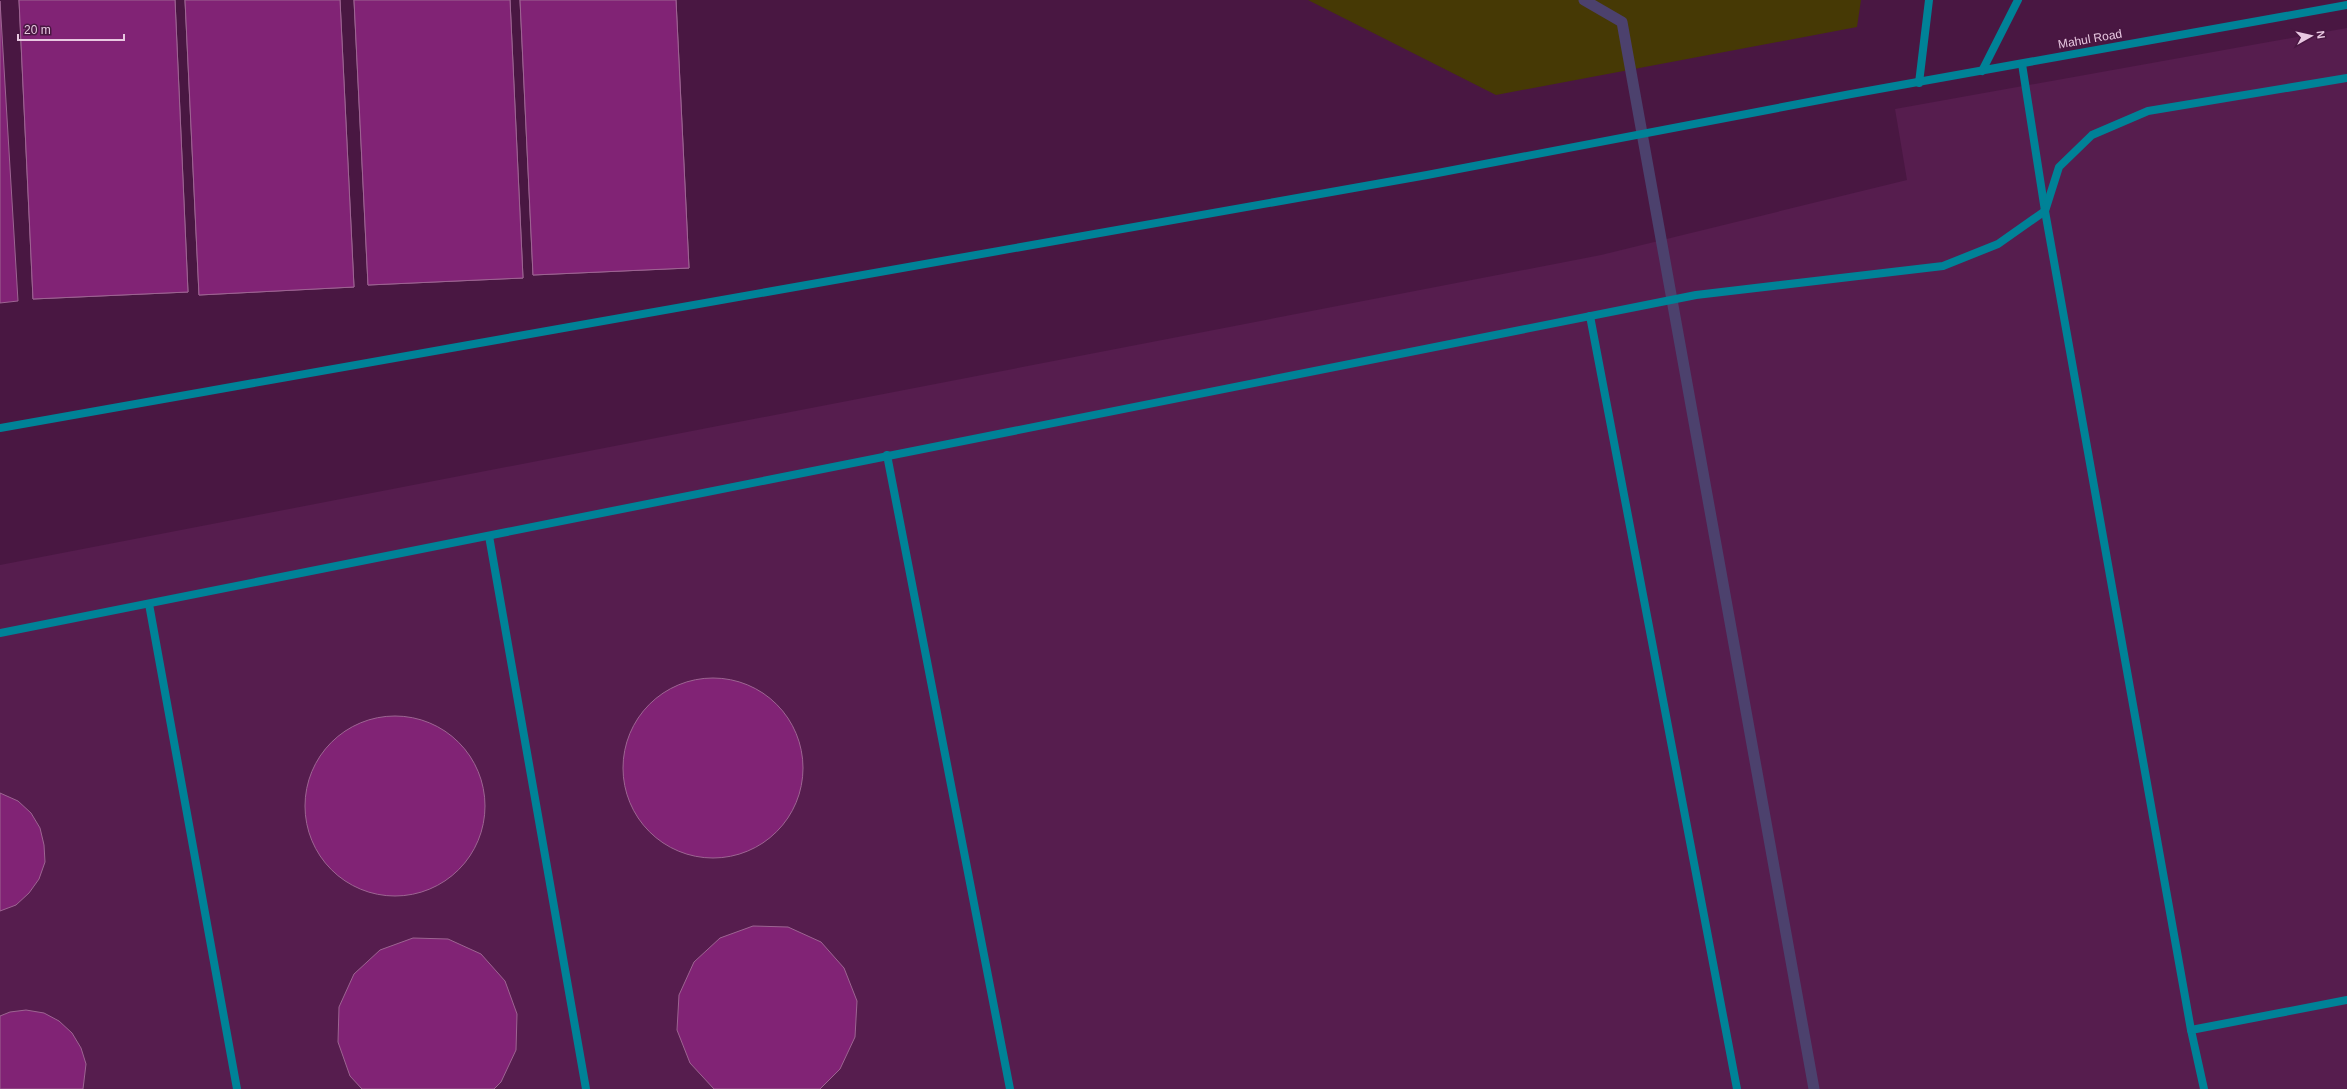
<svg xmlns="http://www.w3.org/2000/svg" width="2347" height="1089" font-family="Arial,sans-serif">
	<style>
		.built { fill: #561d4e }
		.green { fill: #463905 }
		.lines { fill: none; stroke-linecap: round; stroke-linejoin: round }
		.stream { stroke: #4c416d; stroke-width: 11 }
		.building { fill: #812375; stroke: #9d6492; fill-rule: evenodd }
		.service { stroke: #008297; stroke-width: 8 }
		.tertiary { stroke: #008297; stroke-width: 8 }
		.labels { text-anchor: middle; dominant-baseline: central; stroke-width: 3.5; stroke-linejoin: round; paint-order: stroke }
		.street-label { font-size: 12px; fill: #e8c8e1; stroke: #491742 }
	</style>
	<rect width="100%" height="100%" fill="#491742"/>
	<!-- built -->
	<path class="built" d="M2347,28V1089H0V565L1601,255L1907,180L1895,109Z"/>
	<!-- green -->
	<path class="green" d="M1308,0H1861L1857,27L1496,95Z"/>
	<g class="lines">
		<!-- stream -->
		<path class="stream" d="M1584,0L1622,22L1814,1089"/>
	</g>
	<!-- building -->
	<g class="building">
		<path d="M19,0H52L54,42L105,40L104,0H175L188,292L33,299ZM106,121L108,175L57,176L55,122Z"/>
		<path d="M19,0H175L188,292L33,299Z"/>
		<path d="M185,0H220L221,37L272,36L271,0H340L354,287L199,295ZM273,116L275,170L224,172L222,118Z"/>
		<path d="M185,0H340L354,287L199,295Z"/>
		<path d="M354,0H399L400,45L451,44L450,0H510L523,278L368,285ZM440,104L441,158L390,160L389,106Z"/>
		<path d="M354,0H510L523,278L368,285Z"/>
		<path d="M520,0H565L567,45L618,44L617,0H676L689,268L533,275ZM607,88L608,143L557,144L555,90Z"/>
		<path d="M520,0H676L689,268L533,275Z"/>
		<path d="M0,1L18,301L0,303Z"/>
		<circle cx="713" cy="768" r="90"/>
		<circle cx="395" cy="806" r="90"/>
		<path d="M0,793L18,801L31,813L40,828L44,845L45,862L39,879L29,893L16,905L0,911Z"/>
		<path d="M753,926L788,927L821,942L844,968L857,1001L855,1037L840,1069L820,1089H714L690,1063L677,1030L679,995L694,962L720,938Z"/>
		<path d="M413,938L448,939L481,954L505,981L517,1014L516,1050L501,1082L494,1089H362L350,1076L338,1042L339,1007L354,974L380,950Z"/>
		<path d="M26,1010L44,1013L59,1021L72,1033L81,1048L86,1064L83,1089H0V1016L10,1012Z"/>
	</g>
	<g class="lines">
		<!-- service -->
		<g class="service">
			<path d="M2022,64L2045,211L2191,1030L2204,1089"/>
			<path d="M1982,71L2018,0"/>
			<path d="M1590,316L1737,1089"/>
			<path d="M887,455L1010,1089"/>
			<path d="M489,536L586,1089"/>
			<path d="M149,604L237,1089"/>
			<path d="M0,633L1696,295L1943,266L1998,244L2045,211L2059,167L2092,135L2148,111L2347,78"/>
			<path d="M2191,1030L2347,1000"/>
		</g>
		<!-- tertiary -->
		<g class="tertiary">
			<path d="M1919,83L1929,0"/>
			<path d="M0,428L1427,175L1851,94L2347,5"/>
		</g>
	</g>
	<g class="labels">
		<!-- street labels -->
		<g class="street-label">
			<text transform="translate(2090 39) rotate(-10)">Mahul Road</text>
		</g>
	</g>
	<!-- north arrow -->
	<g transform="translate(2311 36) rotate(82)" stroke="#491742" stroke-width="3" paint-order="stroke">
	<path d="M0-3L7 15L0 10L-7 15Z" fill="#e8c8e1"/>
	<text y="-6" font-size="11" font-weight="bold" text-anchor="middle" fill="#e8c8e1">N</text>
	</g>
	<!-- scale -->
	<path d="M18 34v6h106v-6" fill="none" stroke="#e8c8e1" stroke-width="2"/>
	<text x="24" y="34" font-size="12" fill="#e8c8e1" stroke="#491742" stroke-width="3" paint-order="stroke">20 m</text>
</svg>
